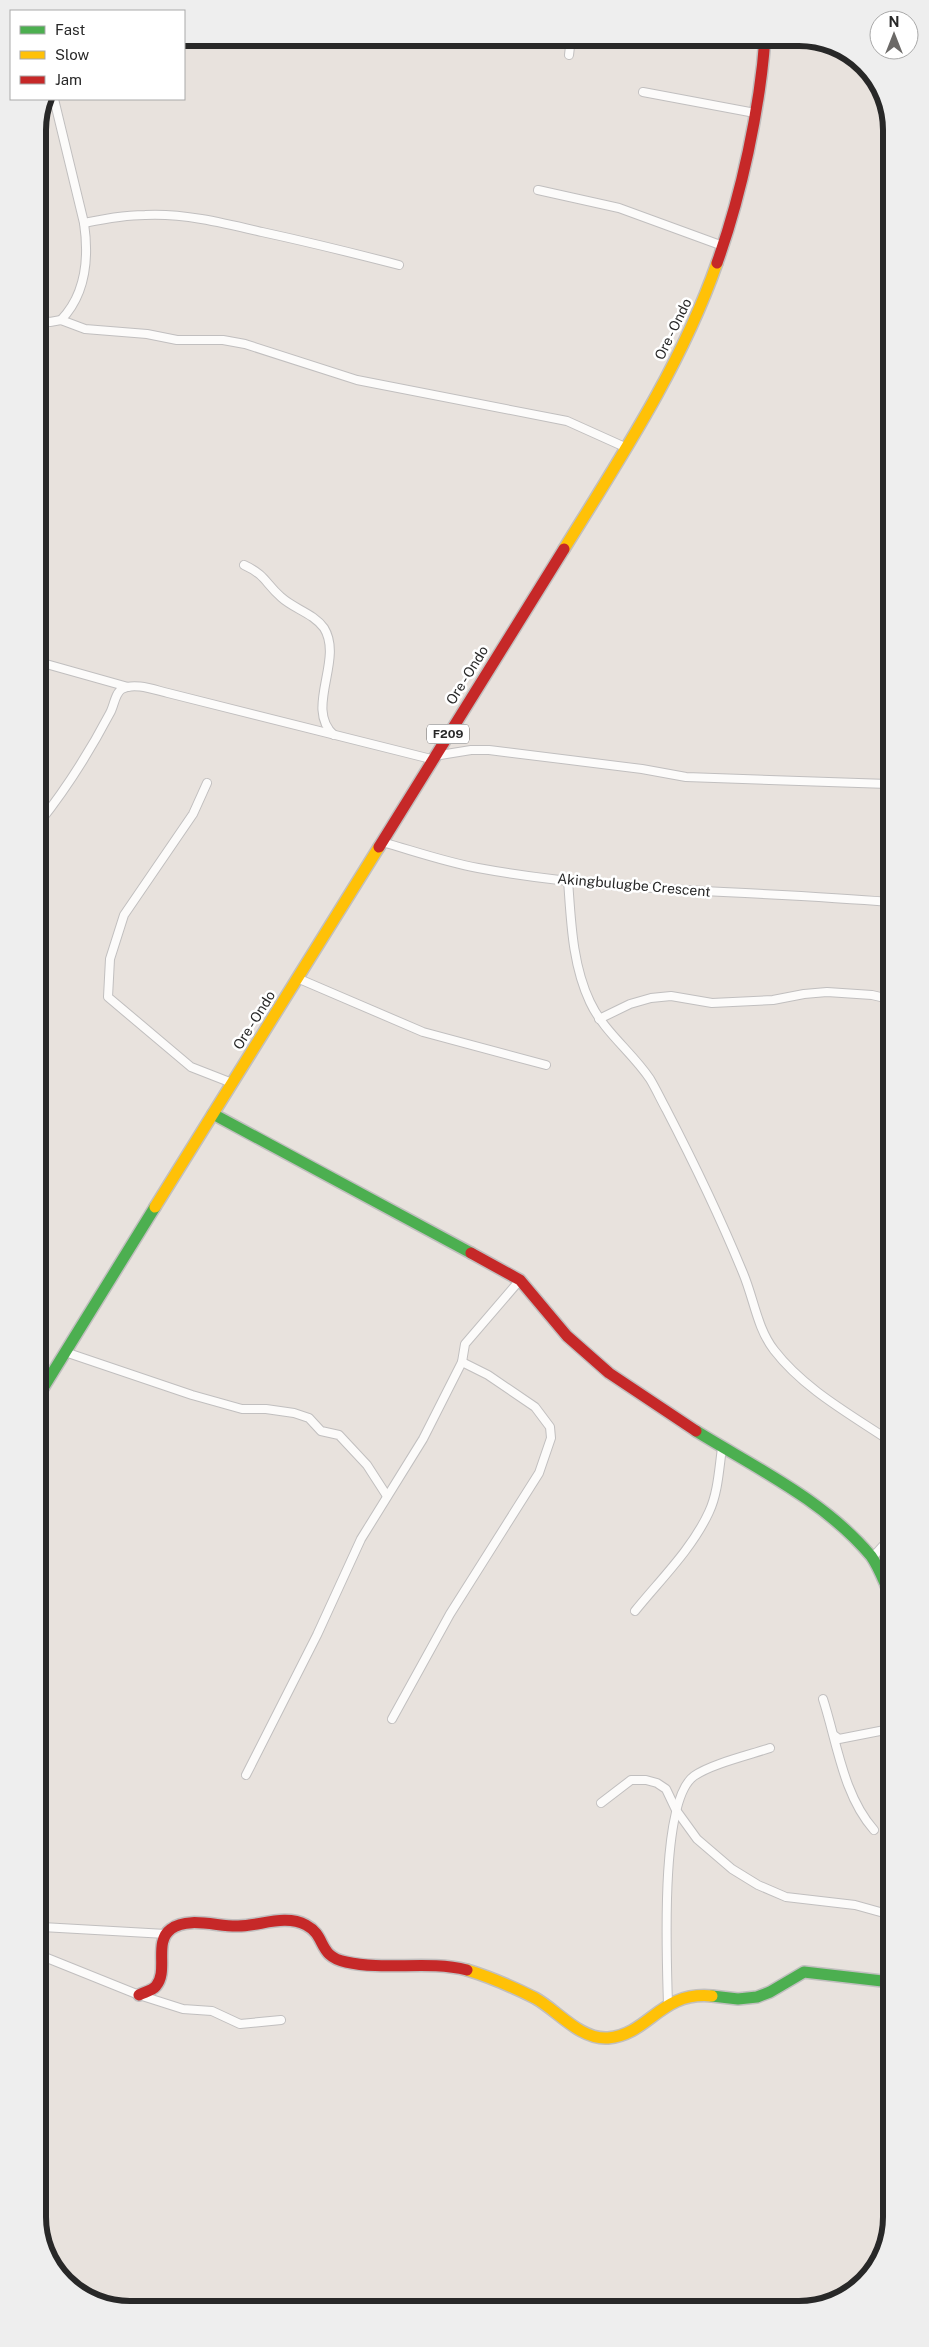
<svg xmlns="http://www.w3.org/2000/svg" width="929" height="2347" font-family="'Public Sans',sans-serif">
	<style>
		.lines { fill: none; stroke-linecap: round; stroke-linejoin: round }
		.street-casing { stroke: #c1bfbf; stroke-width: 10 }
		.fast-casing { stroke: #c1bfbf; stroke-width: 14 }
		.slow-casing { stroke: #c1bfbf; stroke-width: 14 }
		.jam-casing { stroke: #c1bfbf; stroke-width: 14 }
		.street { stroke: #fcfbfa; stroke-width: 8 }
		.fast { stroke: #4caf50; stroke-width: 11 }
		.slow { stroke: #ffc107; stroke-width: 11 }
		.jam { stroke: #c62828; stroke-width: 11 }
		.labels { text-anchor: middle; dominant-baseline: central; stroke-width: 5; stroke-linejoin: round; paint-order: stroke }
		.shield { fill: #fff; stroke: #686868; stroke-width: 1 }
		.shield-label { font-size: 12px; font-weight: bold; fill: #282828 }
		.street-label { font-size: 14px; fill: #282828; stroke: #fff }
		.rim { fill: none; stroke: #282828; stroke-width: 6 }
	</style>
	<rect width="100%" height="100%" fill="#e8e2dd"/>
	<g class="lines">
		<defs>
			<g id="street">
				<path d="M569,55L571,38"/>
				<path d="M643,92L755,113"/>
				<path d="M54,99L84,223C89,257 86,294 61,320"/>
				<path d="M538,190L619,208L723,246"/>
				<path d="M84,223C104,219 124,215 145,215C184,213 224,223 262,232C308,242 353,253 399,265"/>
				<path d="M38,320L50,322L61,320L85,329L147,334L177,340H223L245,344L357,380L567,421L627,448"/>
				<path d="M244,565C266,575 265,583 281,597C294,609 313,613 324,628C344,660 304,709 334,735"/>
				<path d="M39,662L128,687"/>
				<path d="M434,756L471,750H489L642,769L686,777L888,784"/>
				<path d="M207,783L193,814L124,915L110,959L108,997L191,1067L232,1083"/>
				<path d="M39,823C66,789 90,751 110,713C114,706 115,693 122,689C134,682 155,690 168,693L431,759"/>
				<path d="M382,842C414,851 445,862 478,868C613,893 752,890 889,902"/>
				<path d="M568,880C571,920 572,964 590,1002C604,1032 632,1052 650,1079C656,1089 661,1100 666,1109C694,1163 720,1217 743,1273C754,1299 757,1328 774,1350C804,1389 850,1414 890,1441"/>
				<path d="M297,978L423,1032L546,1065"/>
				<path d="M599,1019L630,1004L651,998L671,996L712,1003L773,1000L804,994L827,992L872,995L889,999"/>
				<path d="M65,1352L192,1395L242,1409H266L294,1413L309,1418L321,1431L339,1435L367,1465L387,1496"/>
				<path d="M872,1558L890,1538"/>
				<path d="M635,1611C660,1580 692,1549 709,1512C718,1493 719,1469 722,1448"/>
				<path d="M823,1699C837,1742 843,1795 874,1830"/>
				<path d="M392,1719L450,1614L539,1473L551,1438L550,1427L535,1407L488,1375L462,1362"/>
				<path d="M835,1736L839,1739L890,1729"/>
				<path d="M246,1775L317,1635L361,1539L423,1439L462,1362L465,1344L520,1280"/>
				<path d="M601,1803L631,1780H646L657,1783L666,1789L676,1810L697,1839L732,1869L758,1885L786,1897L855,1905L891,1915"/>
				<path d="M42,1927L166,1934"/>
				<path d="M42,1956L139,1995L183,2009L212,2011L240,2024L281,2020"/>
				<path d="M668,2006C667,1962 659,1801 694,1776C711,1764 749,1755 770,1748"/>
			</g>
			<g id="fast">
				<path d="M213,1114L471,1253"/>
				<path d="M40,1393L155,1207"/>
				<path d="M696,1431C756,1468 825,1501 871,1556C879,1567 884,1582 890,1594"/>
				<path d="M712,1996L738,1999L757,1997L770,1992L804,1972L891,1982"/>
			</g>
			<g id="slow">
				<path d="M564,549C621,457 681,366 717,263"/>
				<path d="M155,1207L379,847"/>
				<path d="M467,1970C490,1977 513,1987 535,1998C557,2010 580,2040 608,2038C650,2034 660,1991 712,1996"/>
			</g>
			<g id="jam">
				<path d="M717,263C741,196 760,109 765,38"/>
				<path d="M379,847L564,549"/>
				<path d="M471,1253L520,1280L567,1336L609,1373L696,1431"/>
				<path d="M139,1995C144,1992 152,1991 156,1986C169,1971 153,1942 171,1929C188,1916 219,1927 238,1926C260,1926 285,1914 306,1925C327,1936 317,1956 346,1962C386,1971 427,1960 467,1970"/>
			</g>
		</defs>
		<!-- street casing -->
		<use href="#street" class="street-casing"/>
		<!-- fast casing -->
		<use href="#fast" class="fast-casing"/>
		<!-- slow casing -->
		<use href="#slow" class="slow-casing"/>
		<!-- jam casing -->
		<use href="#jam" class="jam-casing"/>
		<!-- street -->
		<use href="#street" class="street"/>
		<!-- fast -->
		<use href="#fast" class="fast"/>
		<!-- slow -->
		<use href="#slow" class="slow"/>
		<!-- jam -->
		<use href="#jam" class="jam"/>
	</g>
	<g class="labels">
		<!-- shield labels -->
		<rect class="shield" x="427" y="724.5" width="42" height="19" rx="4"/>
		<g class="shield-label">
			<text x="448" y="734">F209</text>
		</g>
		<!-- street labels -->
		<g class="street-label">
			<text transform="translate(673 329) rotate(-64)">Ore - Ondo</text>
			<text transform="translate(467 675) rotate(-58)">Ore - Ondo</text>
			<text transform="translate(634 885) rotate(5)">Akingbulugbe Crescent</text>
			<text transform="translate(254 1020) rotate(-58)">Ore - Ondo</text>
		</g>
	</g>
	<!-- crop -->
	<path d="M0 0H929V2347H0ZM130 46H799A84 84 0 0 1 883 130V2217A84 84 0 0 1 799 2301H130A84 84 0 0 1 46 2217V130A84 84 0 0 1 130 46Z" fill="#eee" fill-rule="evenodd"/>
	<path class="rim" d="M130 46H799A84 84 0 0 1 883 130V2217A84 84 0 0 1 799 2301H130A84 84 0 0 1 46 2217V130A84 84 0 0 1 130 46Z"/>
	<!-- legend -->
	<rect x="10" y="10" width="175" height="90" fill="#ffffff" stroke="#a9a9a9"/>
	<rect x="20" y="26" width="25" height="8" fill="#4caf50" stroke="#a9a9a9"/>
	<text x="55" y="35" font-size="15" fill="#282828">Fast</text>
	<rect x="20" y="51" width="25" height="8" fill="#ffc107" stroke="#a9a9a9"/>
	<text x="55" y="60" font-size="15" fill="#282828">Slow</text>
	<rect x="20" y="76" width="25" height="8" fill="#c62828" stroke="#a9a9a9"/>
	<text x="55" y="85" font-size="15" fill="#282828">Jam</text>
	<!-- north arrow -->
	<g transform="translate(894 35)"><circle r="24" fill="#ffffff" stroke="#a9a9a9"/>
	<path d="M0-4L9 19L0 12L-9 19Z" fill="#6b6967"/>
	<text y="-8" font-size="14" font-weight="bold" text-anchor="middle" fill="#282828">N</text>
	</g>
</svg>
